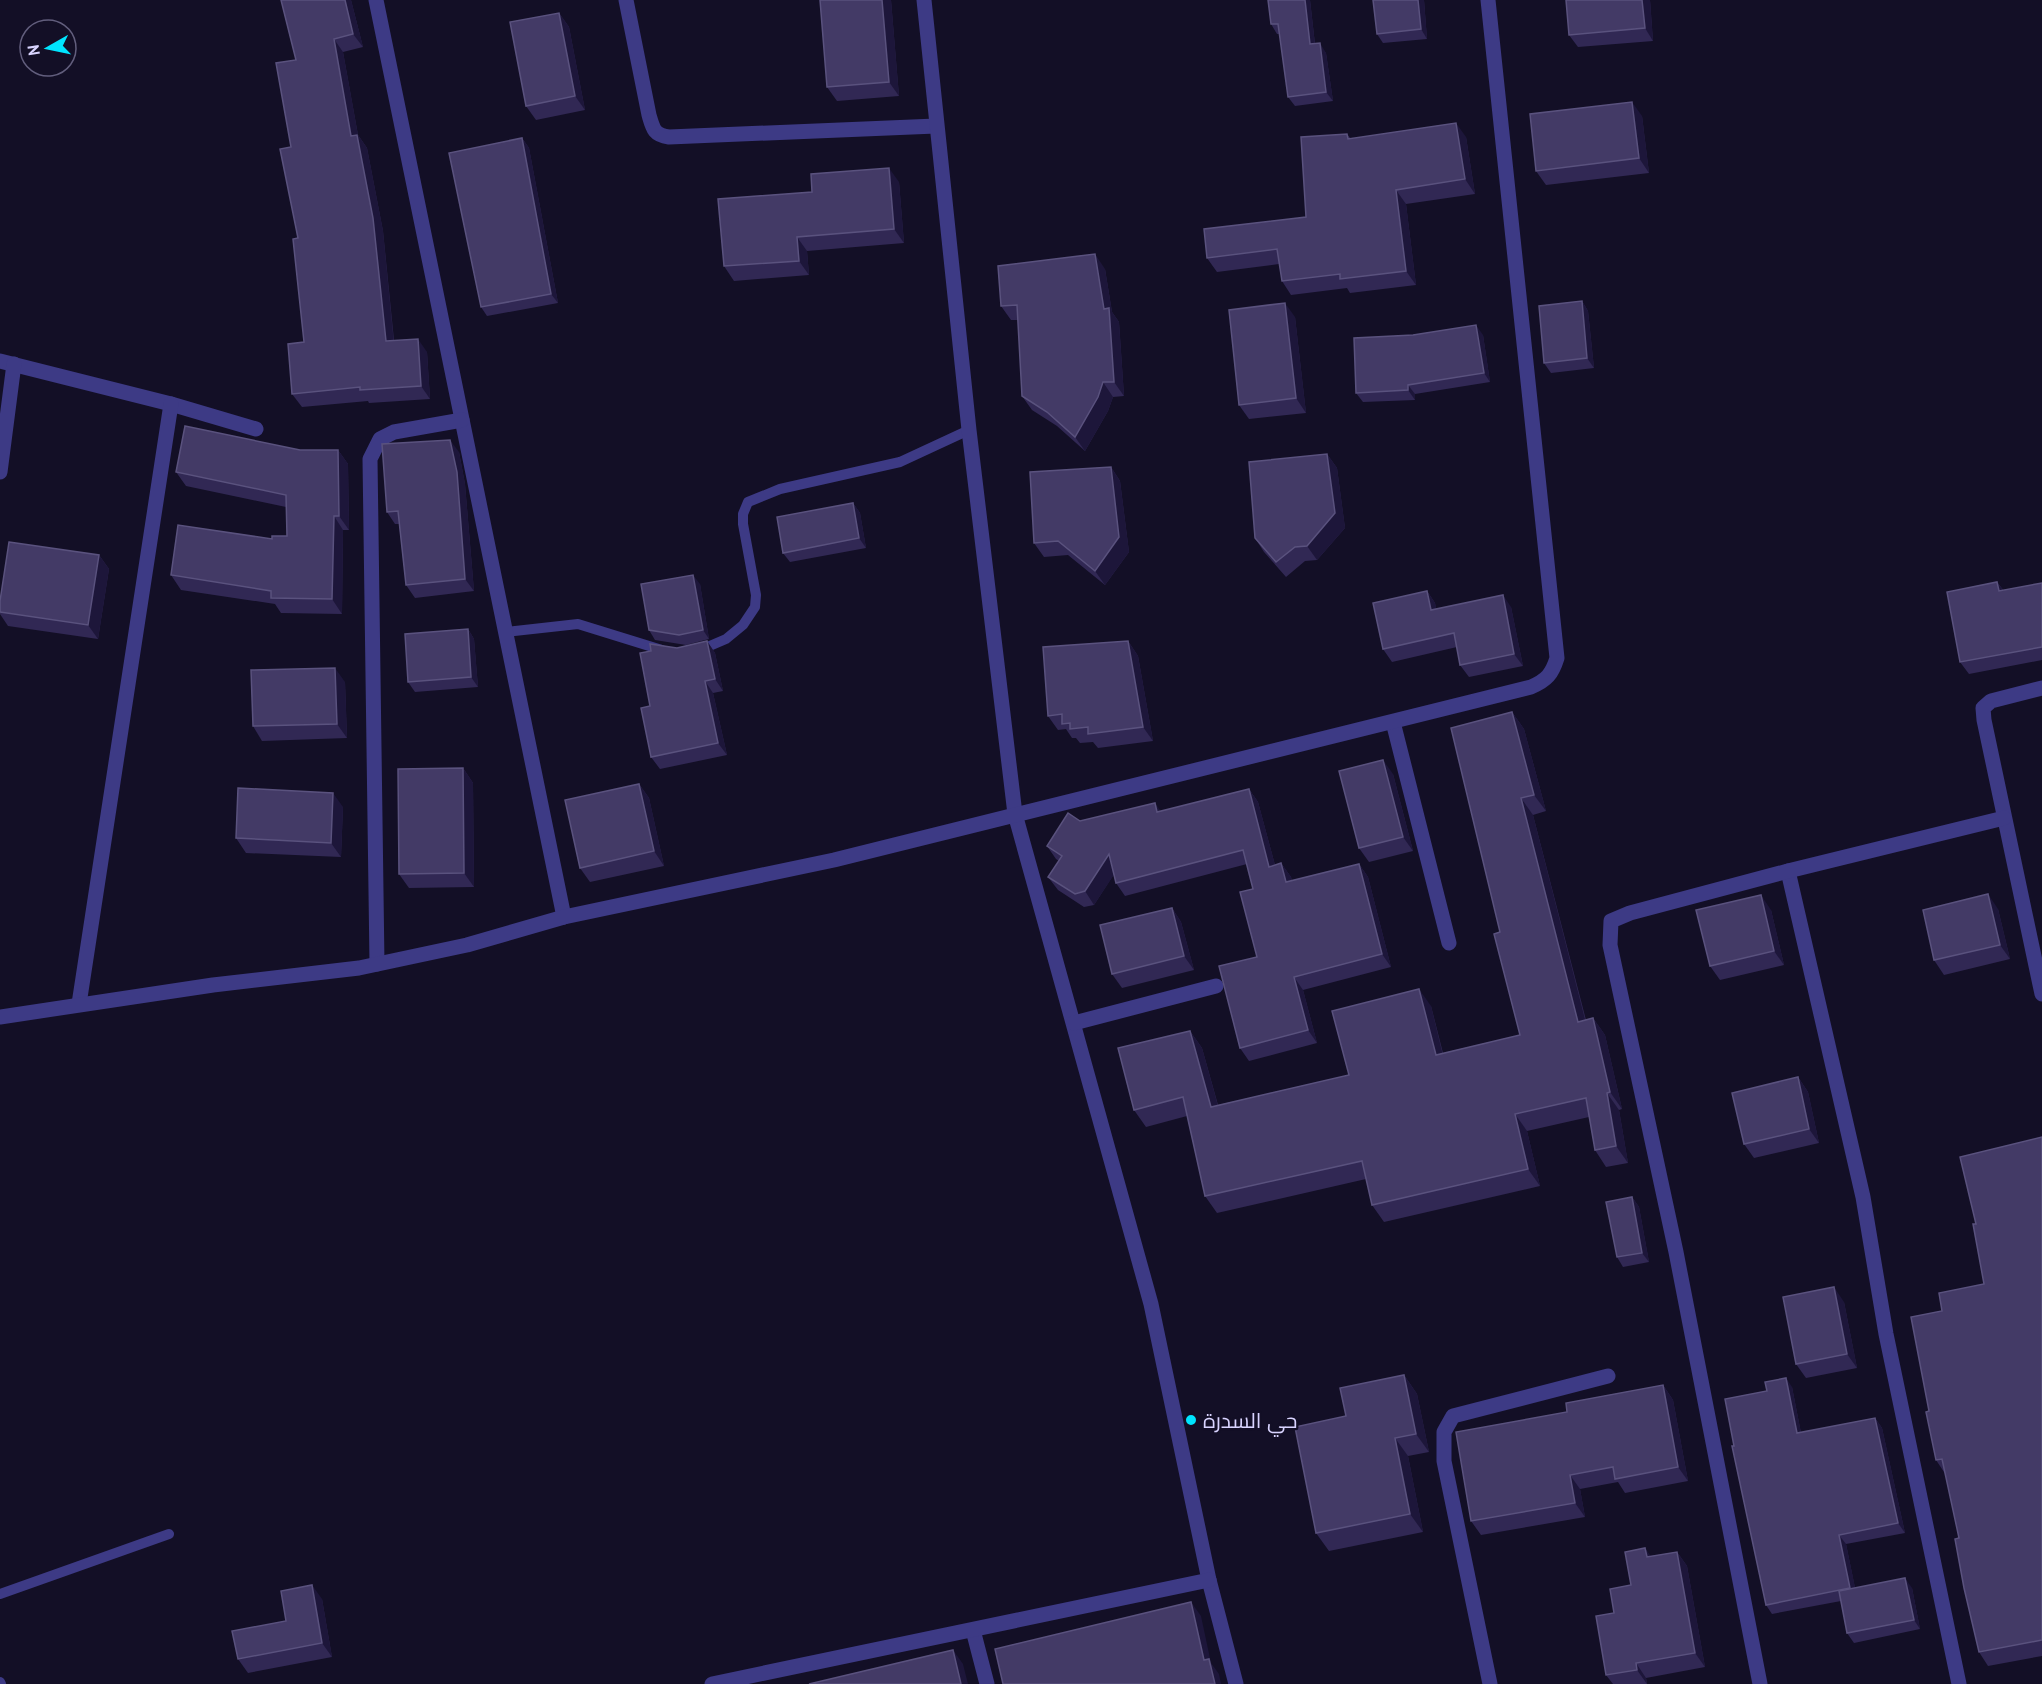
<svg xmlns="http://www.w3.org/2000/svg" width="2042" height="1684" font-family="'PT Sans',Cairo,sans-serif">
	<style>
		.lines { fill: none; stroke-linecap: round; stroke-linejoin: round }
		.service { stroke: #3d3a85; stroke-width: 10 }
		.minor { stroke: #3d3a85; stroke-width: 15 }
		.wall { fill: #312854 }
		.shaded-wall { fill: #1d163a }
		.building { fill: #433a66; stroke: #5a527e; stroke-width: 1.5 }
		.poi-dot { fill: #00e5ff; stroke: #130f26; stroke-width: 2 }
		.labels { text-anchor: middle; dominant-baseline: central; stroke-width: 4.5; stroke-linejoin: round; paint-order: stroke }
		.poi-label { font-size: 21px; fill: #d9d4ff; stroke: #130f26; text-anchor: start }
	</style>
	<rect width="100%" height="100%" fill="#130f26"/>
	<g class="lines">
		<!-- service -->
		<g class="service">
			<path d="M506,632L578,624L662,650"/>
			<path d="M698,651L726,639L743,625L755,607L756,595L743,524V514L748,502L780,489L900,462L969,430"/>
			<path d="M0,1594L169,1534"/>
			<path d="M0,1682L1,1684"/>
		</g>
		<!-- minor -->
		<g class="minor">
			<path d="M376,0L564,917"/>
			<path d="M626,0L649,115C653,129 654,135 669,137L936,126"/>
			<path d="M924,0L969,430L1015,814L1151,1304L1209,1580L1236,1684"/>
			<path d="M0,361L171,404L256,429"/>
			<path d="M0,472L14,364"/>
			<path d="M2042,688L1991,701L1983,708L1984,720L2042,994"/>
			<path d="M1393,722L1449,943"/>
			<path d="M1788,871L1863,1197L1886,1334L1959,1684"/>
			<path d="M377,964L370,459L380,439L394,432L462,420"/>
			<path d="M79,1004L171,404"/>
			<path d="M0,1017L213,985L359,968L467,945L564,917L834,860L1531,687C1547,680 1552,674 1557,658L1488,0"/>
			<path d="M1074,1023L1216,986"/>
			<path d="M973,1630L987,1684"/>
			<path d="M712,1684L1209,1580"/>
			<path d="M1490,1684L1444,1461V1432L1453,1416L1608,1376"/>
			<path d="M1760,1684L1676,1252L1610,945L1611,921L1630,913L1788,871L2004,818"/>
		</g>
	</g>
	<!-- wall -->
	<g class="wall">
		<path d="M281,0H351L363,47L343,52L358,135L367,148L383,231L394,340L427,352L430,399L369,403L368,401L302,407L292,394L304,342L291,147L296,60Z"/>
		<path d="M891,0L899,96L837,101L827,87Z"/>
		<path d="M1268,0H1310L1315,44L1326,53L1333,101L1295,106L1288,97L1280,34H1277L1271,24Z"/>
		<path d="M1373,0H1424L1427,39L1383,43L1377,34Z"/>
		<path d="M1650,0L1653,41L1578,47L1569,35Z"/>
		<path d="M559,13L569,27L585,110L536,120L526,106Z"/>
		<path d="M1642,116L1649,173L1546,185L1536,171Z"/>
		<path d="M1347,134L1351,139L1466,137L1475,194L1406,204L1416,285L1350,293L1347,288L1291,295L1282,281L1279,264L1217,272L1207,258L1306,217Z"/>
		<path d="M522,138L529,148L558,303L487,316L481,307Z"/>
		<path d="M899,182L904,243L807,251L809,275L734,281L724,266L812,192Z"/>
		<path d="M1105,269L1112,312L1119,322L1124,396L1113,397L1108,411L1085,451L1057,426L1032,410L1022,396L1018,320H1011L1001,306Z"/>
		<path d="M1582,301L1588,311L1594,368L1551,373L1544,363Z"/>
		<path d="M1295,317L1306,413L1249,419L1239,405Z"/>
		<path d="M1483,335L1490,382L1415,394V400L1363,402L1356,393Z"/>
		<path d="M300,450H338L348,464L349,530H343L342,614L281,613L275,604L181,590L171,575L272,539L287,536L286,507L186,486L176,472Z"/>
		<path d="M459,452L465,484L474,591L415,598L406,585L399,524H395L387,512Z"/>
		<path d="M1327,454L1337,468L1345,528L1317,560L1305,561L1286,577L1264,552L1255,538Z"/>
		<path d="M1111,467L1120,481L1129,552L1105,585L1068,555L1044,557L1034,543Z"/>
		<path d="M853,503L860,513L866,548L790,562L783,553Z"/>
		<path d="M99,555L109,569L98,639L8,626L0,614V601Z"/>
		<path d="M1997,582L2004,591L2042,583V660L1969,674L1960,662Z"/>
		<path d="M700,584L709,639L686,645L655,640L649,630Z"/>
		<path d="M1427,591L1435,603L1436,609L1511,607L1523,666L1469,677L1460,665L1457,647L1392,662L1383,649Z"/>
		<path d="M468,629L474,639L478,687L415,692L408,682Z"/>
		<path d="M707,641L715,653L723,691L713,693L727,755L660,769L651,757L650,706L677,648Z"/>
		<path d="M1128,641L1138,656L1153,741L1098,748L1093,742L1080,743L1076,738H1072L1066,729L1058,730L1048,716Z"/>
		<path d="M345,682L347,738L262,741L253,726Z"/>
		<path d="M1512,712L1524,729L1546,811L1533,815L1586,1020L1593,1018L1605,1035L1622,1109L1619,1110L1628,1163L1606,1167L1595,1150L1589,1117L1527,1131L1540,1186L1384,1222L1372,1205L1366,1179L1217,1213L1205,1196L1187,1116L1146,1127L1134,1110L1190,1031L1202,1048L1218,1105L1349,1075L1431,1006L1443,1053L1520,1035L1500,932Z"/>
		<path d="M463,768L473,783L474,887L409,888L399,874Z"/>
		<path d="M1393,774L1413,851L1369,862L1359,848Z"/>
		<path d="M639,784L649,798L664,866L590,882L580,868Z"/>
		<path d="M1249,789L1258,802L1275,865L1281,863L1291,877L1292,881L1359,864L1368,877L1391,967L1303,990L1317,1043L1249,1061L1240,1048L1257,957L1253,889L1247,864L1125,896L1116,883L1114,874L1094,905L1084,907L1058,890L1048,877L1059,861L1056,859L1047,846L1080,821L1161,811Z"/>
		<path d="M343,807L341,857L246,853L236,838Z"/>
		<path d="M1172,908L1181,922L1194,970L1122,988L1112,974Z"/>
		<path d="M1998,909L2010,959L1944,975L1934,960Z"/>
		<path d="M1771,910L1784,965L1720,980L1710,966Z"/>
		<path d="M1798,1077L1808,1092L1819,1143L1754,1158L1744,1144Z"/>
		<path d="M2042,1137V1656L1988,1666L1979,1652L1959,1538L1946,1475L1936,1460L1929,1411L1942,1311L1984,1284L1976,1224Z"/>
		<path d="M1632,1197L1639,1207L1649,1262L1623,1267L1617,1257Z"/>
		<path d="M1844,1302L1857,1368L1806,1378L1796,1364Z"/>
		<path d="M1404,1375L1417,1394L1429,1452L1408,1456L1423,1532L1329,1551L1316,1533L1346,1416Z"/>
		<path d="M1663,1385L1673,1400L1688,1481L1625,1493L1618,1482L1580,1489L1585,1517L1481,1535L1471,1521L1567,1412Z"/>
		<path d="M1792,1387L1801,1433L1875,1418L1882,1428L1905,1533L1846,1544L1855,1588H1912L1920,1629L1854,1643L1847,1633L1841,1601L1772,1614L1766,1605Z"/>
		<path d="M1677,1552L1687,1566L1705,1667L1646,1678L1647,1684H1613L1606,1675L1614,1613L1631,1585L1651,1556Z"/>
		<path d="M322,1599L332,1657L248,1673L238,1659L286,1621Z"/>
	</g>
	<!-- shaded-wall -->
	<g class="shaded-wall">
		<path d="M345,0H351L363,47L353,34Z"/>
		<path d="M882,0H891L899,96L889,82Z"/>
		<path d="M1305,0H1310L1316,54L1310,44Z"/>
		<path d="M1418,0H1424L1427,39L1421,29Z"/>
		<path d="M1642,0H1650L1653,41L1645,28Z"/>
		<path d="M559,13L569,27L585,110L575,96Z"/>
		<path d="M334,39L343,52L358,135L367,148L383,231L395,354L386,341Z"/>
		<path d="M1320,43L1326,53L1333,101L1326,92Z"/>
		<path d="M1632,102L1642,116L1649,173L1639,158Z"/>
		<path d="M1456,123L1466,137L1475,194L1465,179Z"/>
		<path d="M522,138L529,148L558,303L551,294Z"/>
		<path d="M889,168L899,182L904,243L894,229Z"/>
		<path d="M1396,190L1406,204L1416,285L1406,271Z"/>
		<path d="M797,237L807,251L809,275L799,261Z"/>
		<path d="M1095,254L1105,269L1112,312L1119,322L1124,396L1114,382L1104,309Z"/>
		<path d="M1582,301L1588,311L1594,368L1587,358Z"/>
		<path d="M1285,303L1295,317L1306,413L1296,398Z"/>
		<path d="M1476,325L1483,335L1490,382L1484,373Z"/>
		<path d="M418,339L427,352L430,399L421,386Z"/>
		<path d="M1103,382L1113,397L1108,411L1085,451L1075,437Z"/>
		<path d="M1408,385L1415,394V400L1408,390Z"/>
		<path d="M450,440L459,452L465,484L474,591L465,579Z"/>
		<path d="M338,450L348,464L349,530L339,516Z"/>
		<path d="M1327,454L1337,468L1345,528L1317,560L1307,546Z"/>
		<path d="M1111,467L1120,481L1129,552L1105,585L1095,571Z"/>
		<path d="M853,503L860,513L866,548L859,538Z"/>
		<path d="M334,516L343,530L342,614L332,599Z"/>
		<path d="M99,555L109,569L98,639L88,625Z"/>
		<path d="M693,575L700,584L709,639L703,630Z"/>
		<path d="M1997,582L2006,594L1999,591Z"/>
		<path d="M1427,591L1435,603L1439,622L1431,610Z"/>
		<path d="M1503,595L1511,607L1523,666L1514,654Z"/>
		<path d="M468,629L474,639L478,687L471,677Z"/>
		<path d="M707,641L715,653L723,691L715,679Z"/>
		<path d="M1128,641L1138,656L1153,741L1143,727Z"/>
		<path d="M335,668L345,682L347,738L337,724Z"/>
		<path d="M705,681L713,693L727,755L718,743Z"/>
		<path d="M1512,712L1524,729L1546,811L1534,795Z"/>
		<path d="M1383,760L1393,774L1413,851L1403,837Z"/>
		<path d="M463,768L473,783L474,887L464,873Z"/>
		<path d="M639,784L649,798L664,866L654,851Z"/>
		<path d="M1249,789L1258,802L1279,880L1269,867Z"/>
		<path d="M333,793L343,807L341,857L331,843Z"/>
		<path d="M1521,798L1533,815L1590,1039L1578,1022Z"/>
		<path d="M1155,803L1164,816L1157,812Z"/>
		<path d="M1109,854L1119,867L1094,905L1085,891Z"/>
		<path d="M1281,863L1291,877L1296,896L1286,882Z"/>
		<path d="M1359,864L1368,877L1391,967L1382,954Z"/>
		<path d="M1988,894L1998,909L2010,959L2000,945Z"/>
		<path d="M1761,895L1771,910L1784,965L1774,951Z"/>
		<path d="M1172,908L1181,922L1194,970L1184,956Z"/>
		<path d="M1294,977L1303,990L1317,1043L1308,1030Z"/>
		<path d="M1419,989L1431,1006L1447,1072L1436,1055Z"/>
		<path d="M1593,1018L1605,1035L1622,1109L1610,1092Z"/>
		<path d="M1190,1031L1202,1048L1223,1124L1211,1107Z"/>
		<path d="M1798,1077L1808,1092L1819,1143L1809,1129Z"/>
		<path d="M1607,1093L1619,1110L1628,1163L1616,1146Z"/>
		<path d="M1515,1114L1527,1131L1540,1186L1528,1169Z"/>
		<path d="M1632,1197L1639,1207L1649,1262L1642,1253Z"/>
		<path d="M1834,1287L1844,1302L1857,1368L1847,1354Z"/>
		<path d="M1404,1375L1417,1394L1429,1452L1416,1434Z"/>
		<path d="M1786,1378L1792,1387L1803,1443L1797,1433Z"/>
		<path d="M1663,1385L1673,1400L1688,1481L1678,1467Z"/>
		<path d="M1875,1418L1882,1428L1905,1533L1898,1523Z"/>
		<path d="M1395,1438L1408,1456L1423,1532L1410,1514Z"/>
		<path d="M1570,1475L1580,1489L1585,1517L1575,1503Z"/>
		<path d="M1839,1535L1846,1544L1857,1597L1850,1588Z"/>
		<path d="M1645,1548L1655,1562L1647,1557Z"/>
		<path d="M1677,1552L1687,1566L1705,1667L1695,1653Z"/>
		<path d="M1905,1578L1912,1588L1920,1629L1914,1620Z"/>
		<path d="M312,1585L322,1599L332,1657L322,1643Z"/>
		<path d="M1191,1602L1201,1616L1211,1663L1219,1674L1221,1684H1215L1204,1660Z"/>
		<path d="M953,1650L963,1664L968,1684H961Z"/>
		<path d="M1636,1663L1646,1678L1647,1684L1637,1670Z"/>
	</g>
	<!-- building -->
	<g class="building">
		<path d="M281,0H345L353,34L334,39L351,136L357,135L373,218L386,341L418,339L421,386L360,390V387L292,394L288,344L304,342L293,239L298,238L280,149L291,147L276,63L296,60Z"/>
		<path d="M820,0H882L889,82L827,87Z"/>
		<path d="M1268,0H1305L1310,44L1320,43L1326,92L1288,97L1278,24H1271Z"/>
		<path d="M1373,0H1418L1421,29L1377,34Z"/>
		<path d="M1566,0H1642L1645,28L1569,35Z"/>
		<path d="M559,13L575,96L526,106L510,22Z"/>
		<path d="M1632,102L1639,158L1536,171L1530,114Z"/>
		<path d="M1456,123L1465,179L1396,190L1406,271L1340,279V274L1282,281L1277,249L1207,258L1204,229L1306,217L1301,137L1347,134L1348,139Z"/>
		<path d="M522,138L551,294L481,307L449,153Z"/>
		<path d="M889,168L894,229L797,237L799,261L724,266L718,199L812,192L811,174Z"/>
		<path d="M1095,254L1104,309L1109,308L1114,382H1103L1098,397L1075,437L1047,412L1022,396L1017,305L1001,306L998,266Z"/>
		<path d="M1582,301L1587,358L1544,363L1539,306Z"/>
		<path d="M1285,303L1296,398L1239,405L1229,310Z"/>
		<path d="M1476,325L1484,373L1408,385V390L1356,393L1354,338L1413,335Z"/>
		<path d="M185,426L300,450H338L339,516H334L332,599L271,598V591L171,575L178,525L272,539V536H287L286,495L176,472Z"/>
		<path d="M450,440L457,472L465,579L406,585L398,511L387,512L382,444Z"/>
		<path d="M1327,454L1335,513L1307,546L1295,547L1276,562L1255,538L1249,462Z"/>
		<path d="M1111,467L1119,537L1095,571L1058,541L1034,543L1030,472Z"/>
		<path d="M853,503L859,538L783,553L777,517Z"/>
		<path d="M9,542L99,555L88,625L0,612V601Z"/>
		<path d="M693,575L703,630L679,635L649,630L641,584Z"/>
		<path d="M1997,582L1999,591L2042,583V647L1960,662L1947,592Z"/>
		<path d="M1427,591L1431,610L1503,595L1514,654L1460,665L1454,633L1383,649L1373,603Z"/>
		<path d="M468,629L471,677L408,682L405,634Z"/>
		<path d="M707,641L715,679L705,681L718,743L651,757L641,708L650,706L640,653L651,651L650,644L677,648Z"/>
		<path d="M1128,641L1143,727L1088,734V727L1070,729V723L1062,724V714L1048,716L1043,647Z"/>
		<path d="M335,668L337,724L253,726L251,670Z"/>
		<path d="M1512,712L1534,795L1521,798L1578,1022L1593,1018L1610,1092L1607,1093L1616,1146L1595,1150L1586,1098L1515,1114L1528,1169L1372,1205L1362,1161L1205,1196L1183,1097L1134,1110L1118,1048L1190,1031L1211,1107L1349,1075L1332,1011L1419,989L1436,1055L1520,1035L1494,934L1500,932L1451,728Z"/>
		<path d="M1383,760L1403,837L1359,848L1339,771Z"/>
		<path d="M463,768L464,873L399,874L398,769Z"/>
		<path d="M639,784L654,851L580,868L565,800Z"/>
		<path d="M238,788L333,793L331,843L236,838Z"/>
		<path d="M1249,789L1269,867L1281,863L1286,882L1359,864L1382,954L1294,977L1308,1030L1240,1048L1219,966L1257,957L1240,892L1253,889L1243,850L1116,883L1109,854L1085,891L1075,894L1048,877L1062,856L1047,846L1068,813L1080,821L1155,803L1157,812Z"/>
		<path d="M1988,894L2000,945L1934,960L1923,910Z"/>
		<path d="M1761,895L1774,951L1710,966L1696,910Z"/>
		<path d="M1172,908L1184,956L1112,974L1100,925Z"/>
		<path d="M1798,1077L1809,1129L1744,1144L1732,1093Z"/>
		<path d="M2042,1137V1640L1979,1652L1964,1588L1955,1539L1959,1538L1942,1459L1936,1460L1926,1412L1929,1411L1911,1317L1942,1311L1939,1293L1984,1284L1973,1224H1976L1960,1157Z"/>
		<path d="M1632,1197L1642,1253L1617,1257L1606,1202Z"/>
		<path d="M1834,1287L1847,1354L1796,1364L1783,1297Z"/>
		<path d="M1404,1375L1416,1434L1395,1438L1410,1514L1316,1533L1295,1427L1346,1416L1340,1388Z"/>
		<path d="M1786,1378L1797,1433L1875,1418L1898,1523L1839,1535L1850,1588L1766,1605L1732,1446H1734L1725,1399L1767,1391L1765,1382Z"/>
		<path d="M1663,1385L1678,1467L1615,1479L1613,1467L1570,1475L1575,1503L1471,1521L1456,1432L1567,1412L1566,1403Z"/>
		<path d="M1645,1548L1647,1557L1677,1552L1695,1653L1636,1663L1637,1670L1606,1675L1596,1616L1614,1613L1610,1589L1631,1585L1625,1552Z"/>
		<path d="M1905,1578L1914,1620L1847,1633L1839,1591Z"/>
		<path d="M312,1585L322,1643L238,1659L232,1631L286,1621L281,1591Z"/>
		<path d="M1191,1602L1204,1660L1209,1659L1215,1684H1003L995,1649Z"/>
		<path d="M953,1650L961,1684H809Z"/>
	</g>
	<!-- markers -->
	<circle class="poi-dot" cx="1191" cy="1420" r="6"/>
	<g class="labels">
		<!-- poi labels -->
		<g class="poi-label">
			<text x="1203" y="1420">حي السدرة</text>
		</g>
	</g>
	<!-- north arrow -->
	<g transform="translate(48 48) rotate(261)"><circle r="28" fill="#130f26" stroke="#625e7d" stroke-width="1.5"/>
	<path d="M0-4.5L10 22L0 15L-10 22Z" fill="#00e5ff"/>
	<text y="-9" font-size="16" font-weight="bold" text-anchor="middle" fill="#d9d4ff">N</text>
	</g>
</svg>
